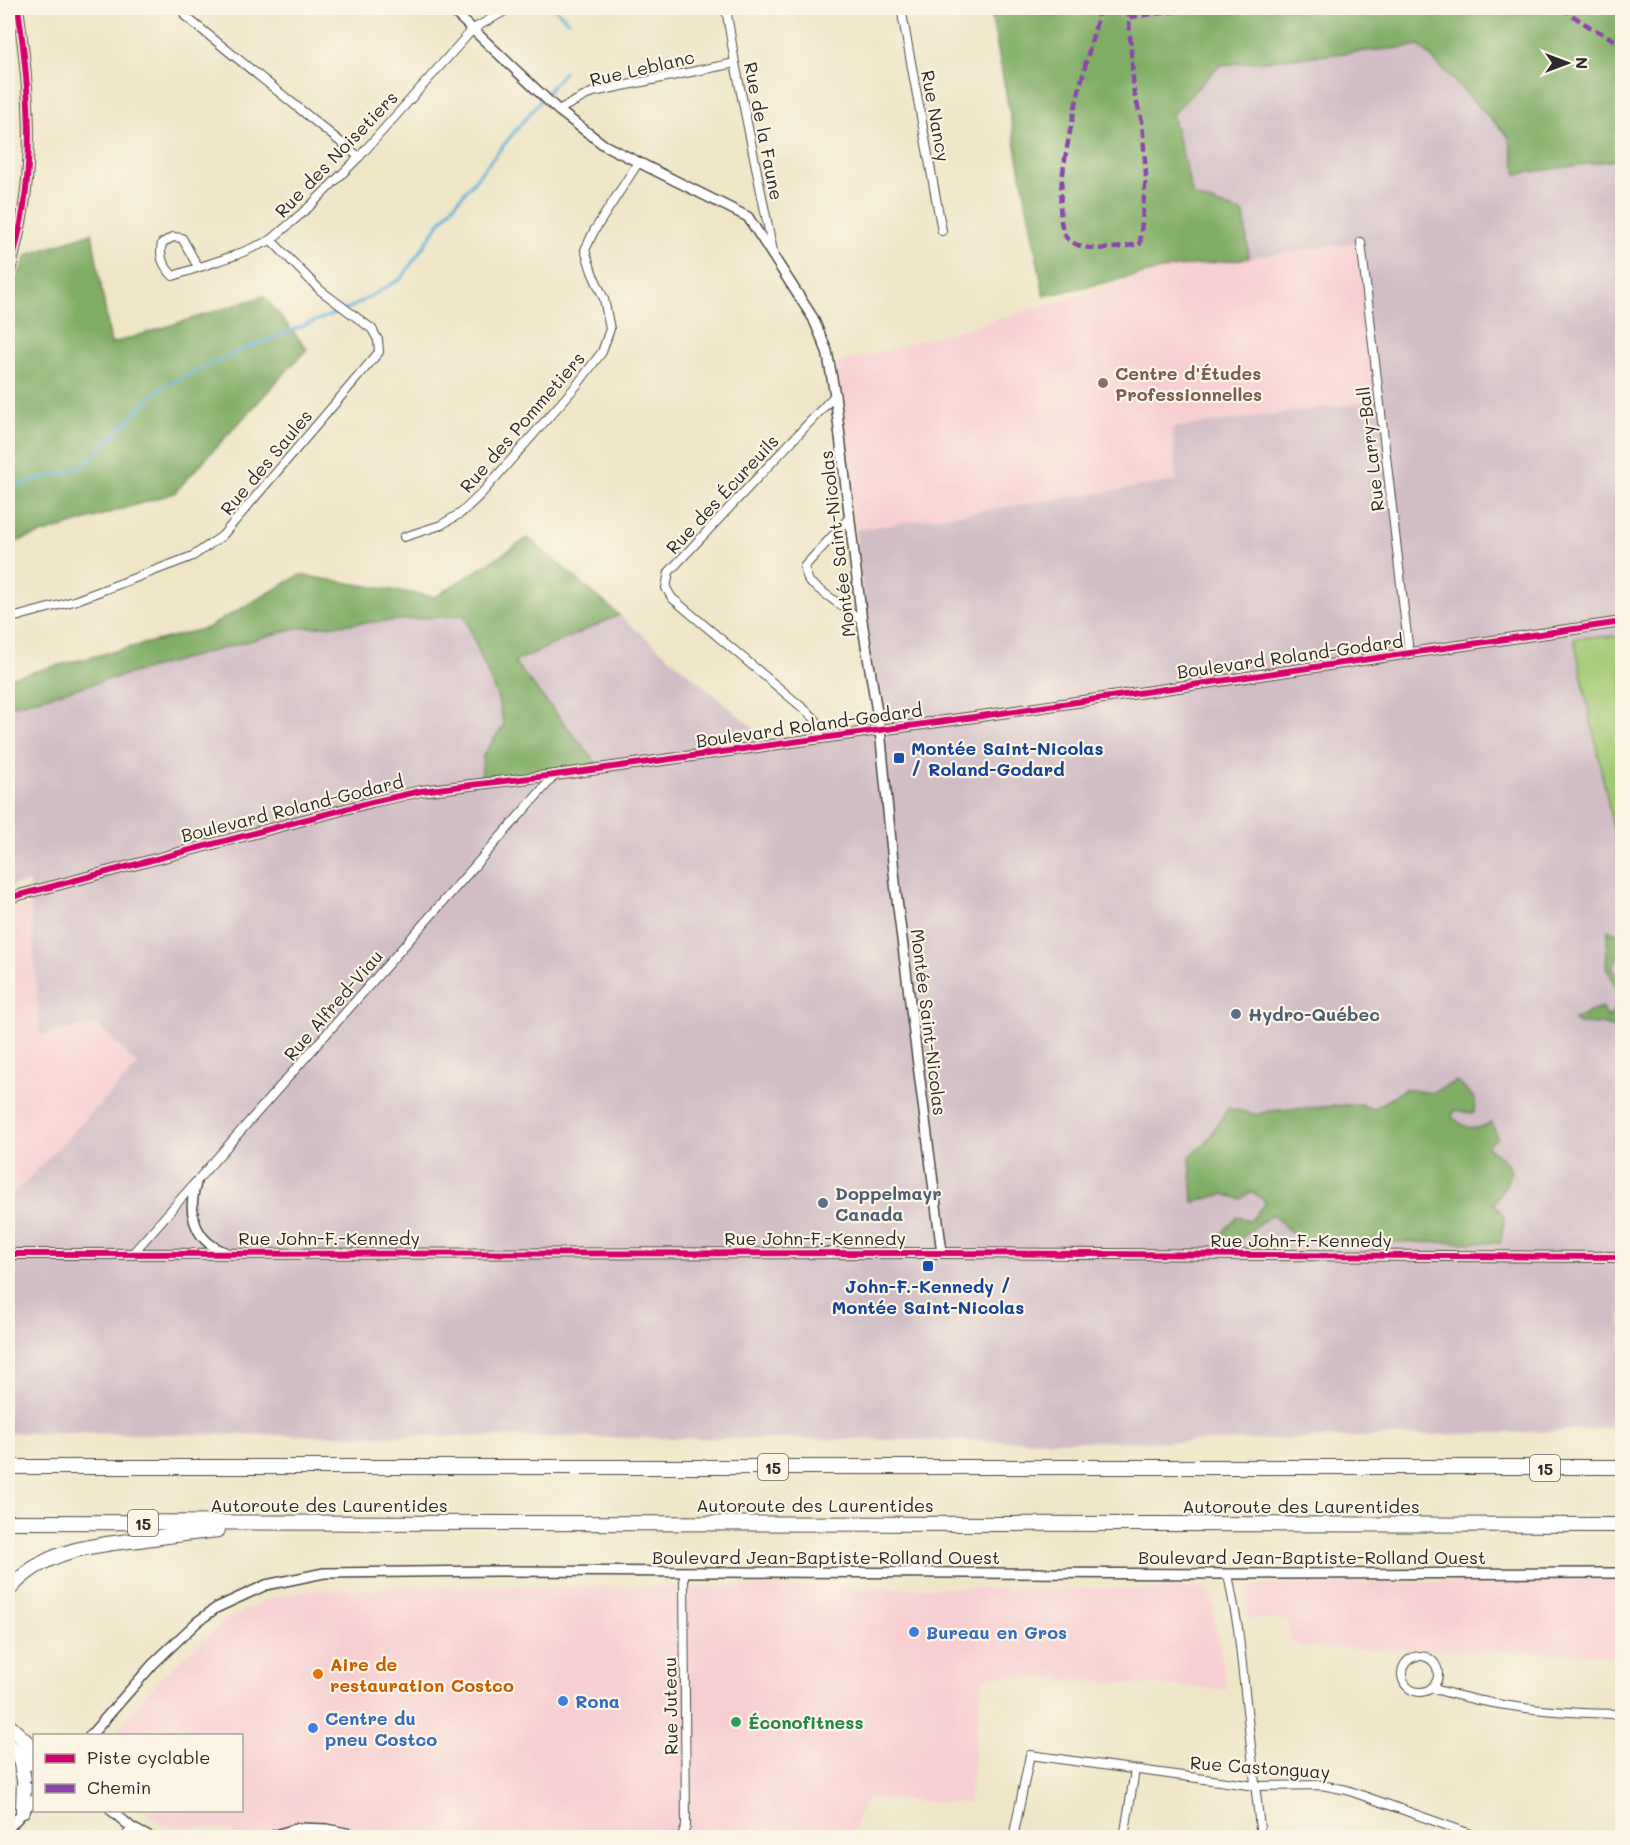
<svg xmlns="http://www.w3.org/2000/svg" width="1630" height="1845" font-family="Mali,sans-serif">
	<style>
		.built { fill: #f7cfd2 }
		.industrial { fill: #d2bdc6 }
		.green { fill: #a1c974; stroke: #667a50; stroke-width: 1.5 }
		.forest { fill: #80ad66; stroke: #566c48; stroke-width: 1.5 }
		.lines { fill: none; stroke-linecap: round; stroke-linejoin: round }
		.stream { stroke: #5db0d9; stroke-width: 3 }
		.minor-casing { stroke: #484743; stroke-width: 10 }
		.tertiary-casing { stroke: #484743; stroke-width: 12 }
		.motorway-casing { stroke: #484743; stroke-width: 16 }
		.minor { stroke: #fff; stroke-width: 8 }
		.tertiary { stroke: #fff; stroke-width: 9 }
		.motorway { stroke: #fff; stroke-width: 14 }
		.quiet { stroke: #8e44ad; stroke-width: 4.5; stroke-dasharray: 9 4.5; stroke-linecap: butt }
		.cycleway-casing { stroke: #fcf5e5; stroke-width: 10 }
		.cycleway { stroke: #d6006c; stroke-width: 6 }
		.education-dot { fill: #8d6e63; stroke: #fcf5e5; stroke-width: 2 }
		.transit-dot { fill: #1a4fb4; stroke: #fcf5e5; stroke-width: 2 }
		.service-dot { fill: #5c6f8a; stroke: #fcf5e5; stroke-width: 2 }
		.shop-dot { fill: #3f7fe0; stroke: #fcf5e5; stroke-width: 2 }
		.food-dot { fill: #e8710a; stroke: #fcf5e5; stroke-width: 2 }
		.leisure-dot { fill: #2e9e5b; stroke: #fcf5e5; stroke-width: 2 }
		.labels { text-anchor: middle; dominant-baseline: central; stroke-width: 4.5; stroke-linejoin: round; paint-order: stroke }
		.shield { fill: #fcf5e5; stroke: #6a6863; stroke-width: 1.5 }
		.shield-label { font-size: 16px; font-weight: bold; fill: #2b2b2b }
		.street-label { font-size: 18px; fill: #2b2b2b; stroke: #fcf5e5 }
		.education-label { font-size: 18px; font-weight: bold; fill: #785e54; stroke: #fcf5e5; text-anchor: start }
		.transit-label { font-size: 18px; font-weight: bold; fill: #164399; stroke: #fcf5e5; text-anchor: start }
		.service-label { font-size: 18px; font-weight: bold; fill: #4e5e75; stroke: #fcf5e5; text-anchor: start }
		.shop-label { font-size: 18px; font-weight: bold; fill: #366cbe; stroke: #fcf5e5; text-anchor: start }
		.food-label { font-size: 18px; font-weight: bold; fill: #c56008; stroke: #fcf5e5; text-anchor: start }
		.leisure-label { font-size: 18px; font-weight: bold; fill: #27864d; stroke: #fcf5e5; text-anchor: start }
	</style>
	<rect width="100%" height="100%" fill="#fcf5e5"/>
	<filter id="ink" filterUnits="userSpaceOnUse"><feTurbulence type="fractalNoise" baseFrequency=".0167" numOctaves="2"/><feDisplacementMap in="SourceGraphic" scale="12" xChannelSelector="R" yChannelSelector="G"/><feConvolveMatrix kernelMatrix="1 2 1 2 8 2 1 2 1" color-interpolation-filters="sRGB"/></filter>
	<filter id="wash" filterUnits="userSpaceOnUse"><feTurbulence type="fractalNoise" baseFrequency=".008" numOctaves="4" result="noise"/><feDisplacementMap in="SourceGraphic" scale="24" xChannelSelector="R" yChannelSelector="G"/><feGaussianBlur stdDeviation="1.35" result="paint"/><feColorMatrix in="noise" values="0 0 0 0 0 0 0 0 0 0 0 0 0 0 0 0 0 1.4 0 .05"/><feComposite in="paint" operator="in"/></filter>
	<g filter="url(#wash)">
		<rect width="100%" height="100%" fill="#efe6c8"/>
		<!-- built -->
		<g class="built">
			<path d="M1361,242L1374,401L1172,428L1178,481L855,530L832,365L1019,313L1170,268Z"/>
			<path d="M31,904L40,1035L97,1024L138,1065L8,1199V910Z"/>
			<path d="M1622,1579V1656L1515,1651L1306,1648L1291,1643L1288,1620L1247,1619L1248,1585Z"/>
			<path d="M517,1586L1210,1589L1227,1690L1021,1677H983L969,1803L866,1799L851,1838L234,1837L233,1830L163,1825L143,1811L242,1810V1736H113L159,1679L226,1620L267,1599L307,1590Z"/>
		</g>
		<!-- industrial -->
		<path class="industrial" d="M1420,46L1509,137L1517,173L1622,159V1427L1540,1432L1178,1442L8,1433V1199L138,1065L97,1024L40,1035L29,882L8,887V707L297,628L464,615L486,667L619,615L768,740L879,730L855,530L1177,481L1172,428L1374,401L1361,242L1249,258L1244,213L1193,196L1172,114L1220,65Z"/>
		<!-- green -->
		<path class="green" d="M1622,636V870L1574,638Z"/>
		<!-- forest -->
		<g class="forest">
			<path d="M990,8H1622V159L1517,174L1509,137L1420,46L1220,65L1172,114L1193,196L1244,213L1249,258L1170,268L1044,296Z"/>
			<path d="M92,233L111,344L264,296L307,349L174,493L8,544V299L27,255Z"/>
			<path d="M528,538L619,615L514,662L599,766L481,781L483,755L504,725L498,699L464,615L297,628L8,707V678L207,628L300,575L435,597Z"/>
			<path d="M1608,930L1621,934L1618,957L1612,969L1622,978V1030L1601,1024H1579L1573,1020L1601,1007L1607,1018L1612,1013L1621,997L1606,967Z"/>
			<path d="M1457,1081L1475,1099L1474,1113L1454,1111L1452,1117C1468,1130 1474,1132 1492,1122L1497,1138L1486,1146L1506,1162L1511,1170L1507,1182L1494,1204L1505,1218L1500,1243L1300,1241L1272,1214L1238,1241L1221,1235L1237,1217L1251,1220L1266,1202L1251,1191L1241,1199L1224,1194L1193,1202L1190,1156L1206,1143L1228,1108L1257,1115L1268,1111L1360,1104L1373,1109L1405,1089L1432,1093Z"/>
		</g>
		<g class="lines">
			<!-- stream -->
			<g class="stream">
				<path d="M554,8L568,21"/>
				<path d="M8,488L80,468L161,388L244,349L354,306L402,278L441,221L564,72"/>
			</g>
		</g>
	</g>
	<g filter="url(#ink)">
		<g class="lines">
			<defs>
				<g id="minor">
					<path d="M183,8L185,16L359,157"/>
					<path d="M726,8L735,63L774,256"/>
					<path d="M901,8L942,231"/>
					<path d="M558,110L593,92L735,63"/>
					<path d="M1361,242L1409,653"/>
					<path d="M198,267L182,238L173,237L162,243C159,258 163,265 173,276L236,255L271,240L309,207L359,157L473,29L505,11L517,8"/>
					<path d="M850,517L804,567L809,582L862,621"/>
					<path d="M404,537L441,525L461,513L481,494L577,385L602,352L610,329L604,299L592,272L585,250L594,231L638,163"/>
					<path d="M8,619L74,601L193,556L222,536L379,352L378,340L372,329L320,290L271,240"/>
					<path d="M821,739L816,720L810,714L672,598L666,588L669,572L835,395"/>
					<path d="M133,1253L555,775"/>
					<path d="M1228,1574L1238,1628L1261,1838"/>
					<circle cx="1420" cy="1674" r="18"/>
					<path d="M1431,1688C1495,1708 1556,1713 1622,1714"/>
					<path d="M124,1838L132,1828"/>
					<path d="M681,1838L686,1827L684,1573"/>
					<path d="M1013,1838L1030,1755L1255,1786L1321,1785L1347,1790L1482,1838"/>
					<path d="M1124,1838L1135,1770"/>
					<path d="M1614,1838L1622,1836"/>
				</g>
				<g id="tertiary">
					<path d="M450,8L558,110L604,145L748,217L813,318L827,351L835,395L862,621L880,730L896,892L942,1253"/>
					<path d="M8,277C12,266 14,253 17,241C36,164 29,85 18,8"/>
					<path d="M8,898L372,802L421,791L555,775L974,717L1622,622"/>
					<path d="M196,1183C187,1212 194,1241 225,1252"/>
					<path d="M8,1254L942,1253L1622,1257"/>
					<path d="M90,1736L153,1664L197,1622L216,1608L266,1585L324,1573L496,1571L1228,1574L1622,1573"/>
					<path d="M111,1810L132,1828L151,1838"/>
					<path d="M8,1829L34,1799"/>
					<path d="M267,1838L298,1828L327,1829L370,1838"/>
				</g>
				<g id="motorway">
					<path d="M8,1467H1622"/>
					<path d="M8,1522L1622,1525"/>
					<path d="M8,1591C41,1551 90,1545 139,1540C165,1536 191,1533 218,1530"/>
					<path d="M8,1725L34,1749"/>
					<path d="M8,1745L34,1764"/>
					<path d="M19,1754L24,1780L23,1811"/>
				</g>
			</defs>
			<!-- minor casing -->
			<use href="#minor" class="minor-casing"/>
			<!-- tertiary casing -->
			<use href="#tertiary" class="tertiary-casing"/>
			<!-- motorway casing -->
			<use href="#motorway" class="motorway-casing"/>
			<!-- minor -->
			<use href="#minor" class="minor"/>
			<!-- tertiary -->
			<use href="#tertiary" class="tertiary"/>
			<!-- motorway -->
			<use href="#motorway" class="motorway"/>
			<!-- quiet -->
			<g class="quiet">
				<path d="M1097,8L1098,17C1089,52 1041,218 1069,240C1089,255 1118,247 1140,244L1146,175L1142,121L1134,93L1128,8"/>
				<path d="M1561,8L1590,27L1622,44"/>
				<path d="M1129,17L1205,8"/>
				<path d="M30,1783L34,1780"/>
			</g>
			<defs>
				<g id="cycleway">
					<path d="M8,277C12,266 14,253 17,241C36,164 29,85 18,8"/>
					<path d="M8,898L372,802L421,791L555,775L974,717L1622,622"/>
					<path d="M8,1254L942,1253L1622,1257"/>
				</g>
			</defs>
			<!-- cycleway casing -->
			<use href="#cycleway" class="cycleway-casing"/>
			<!-- cycleway -->
			<use href="#cycleway" class="cycleway"/>
		</g>
	</g>
	<!-- markers -->
	<circle class="education-dot" cx="1103" cy="383" r="6"/>
	<g class="transit-dot">
		<rect x="893" y="752" width="12" height="12" rx="3"/>
		<rect x="922" y="1260" width="12" height="12" rx="3"/>
	</g>
	<g class="service-dot">
		<circle cx="1236" cy="1014" r="6"/>
		<circle cx="823" cy="1203" r="6"/>
	</g>
	<g class="shop-dot">
		<circle cx="914" cy="1632" r="6"/>
		<circle cx="563" cy="1701" r="6"/>
		<circle cx="313" cy="1728" r="6"/>
	</g>
	<circle class="food-dot" cx="318" cy="1674" r="6"/>
	<circle class="leisure-dot" cx="736" cy="1722" r="6"/>
	<g class="labels">
		<!-- shield labels -->
		<g class="shield">
			<rect x="758" y="1454" width="30" height="26" rx="4.5"/>
			<rect x="1530" y="1455" width="30" height="26" rx="4.5"/>
			<rect x="128" y="1510" width="30" height="26" rx="4.5"/>
		</g>
		<g class="shield-label">
			<text x="773" y="1467">15</text>
			<text x="1545" y="1468">15</text>
			<text x="143" y="1523">15</text>
		</g>
		<!-- street labels -->
		<g class="street-label">
			<text transform="translate(642 68) rotate(-13)">Rue Leblanc</text>
			<text transform="translate(936 116) rotate(80)">Rue Nancy</text>
			<text transform="translate(764 131) rotate(79)">Rue de la Faune</text>
			<text transform="translate(336 154) rotate(-46)">Rue des Noisetiers</text>
			<text transform="translate(522 422) rotate(-49)">Rue des Pommetiers</text>
			<text transform="translate(1370 449) rotate(-97)">Rue Larry-Ball</text>
			<text transform="translate(266 462) rotate(-50)">Rue des Saules</text>
			<text transform="translate(722 494) rotate(-47)">Rue des Écureuils</text>
			<text transform="translate(837 544) rotate(-97)">Montée Saint-Nicolas</text>
			<text transform="translate(1290 656) rotate(-8)">Boulevard Roland-Godard</text>
			<text transform="translate(809 725) rotate(-8)">Boulevard Roland-Godard</text>
			<text transform="translate(292 808) rotate(-14)">Boulevard Roland-Godard</text>
			<text transform="translate(333 1005) rotate(-49)">Rue Alfred-Viau</text>
			<text transform="translate(929 1022) rotate(83)">Montée Saint-Nicolas</text>
			<text x="329" y="1238">Rue John-F.-Kennedy</text>
			<text x="815" y="1238">Rue John-F.-Kennedy</text>
			<text x="1301" y="1240">Rue John-F.-Kennedy</text>
			<text x="329" y="1505">Autoroute des Laurentides</text>
			<text x="815" y="1505">Autoroute des Laurentides</text>
			<text x="1301" y="1506">Autoroute des Laurentides</text>
			<text x="826" y="1557">Boulevard Jean-Baptiste-Rolland Ouest</text>
			<text x="1312" y="1557">Boulevard Jean-Baptiste-Rolland Ouest</text>
			<text transform="translate(670 1706) rotate(-91)">Rue Juteau</text>
			<text transform="translate(1260 1767) rotate(4)">Rue Castonguay</text>
		</g>
		<!-- education labels -->
		<g class="education-label">
			<text x="1115" y="373">Centre d'Études<tspan x="1115" dy="21">Professionnelles</tspan></text>
		</g>
		<!-- transit labels -->
		<g class="transit-label">
			<text x="911" y="748">Montée Saint-Nicolas<tspan x="911" dy="21">/ Roland-Godard</tspan></text>
			<text x="928" y="1286" text-anchor="middle">John-F.-Kennedy /<tspan x="928" dy="21">Montée Saint-Nicolas</tspan></text>
		</g>
		<!-- service labels -->
		<g class="service-label">
			<text x="1248" y="1014">Hydro-Québec</text>
			<text x="835" y="1193">Doppelmayr<tspan x="835" dy="21">Canada</tspan></text>
		</g>
		<!-- shop labels -->
		<g class="shop-label">
			<text x="926" y="1632">Bureau en Gros</text>
			<text x="575" y="1701">Rona</text>
			<text x="325" y="1718">Centre du<tspan x="325" dy="21">pneu Costco</tspan></text>
		</g>
		<!-- food labels -->
		<g class="food-label">
			<text x="330" y="1664">Aire de<tspan x="330" dy="21">restauration Costco</tspan></text>
		</g>
		<!-- leisure labels -->
		<g class="leisure-label">
			<text x="748" y="1722">Éconofitness</text>
		</g>
	</g>
	<!-- margin -->
	<rect width="1630" height="1845" fill="none" stroke="#fcf5e5" stroke-width="30"/>
	<!-- legend -->
	<rect x="33" y="1734" width="210" height="78" fill="#fcf5e5" stroke="#a8a49b" stroke-width="1.5"/>
	<rect x="45" y="1754" width="30" height="9" fill="#d6006c" stroke="#a8a49b" stroke-width="1.5"/>
	<text x="87" y="1764" font-size="18" fill="#2b2b2b">Piste cyclable</text>
	<rect x="45" y="1784" width="30" height="9" fill="#8e44ad" stroke="#a8a49b" stroke-width="1.5"/>
	<text x="87" y="1794" font-size="18" fill="#2b2b2b">Chemin</text>
	<!-- north arrow -->
	<g transform="translate(1567 63) rotate(90)" stroke="#fcf5e5" stroke-width="4.5" paint-order="stroke">
	<path d="M0-4.5L10 22L0 15L-10 22Z" fill="#2b2b2b"/>
	<text y="-9" font-size="16" font-weight="bold" text-anchor="middle" fill="#2b2b2b">N</text>
	</g>
</svg>
